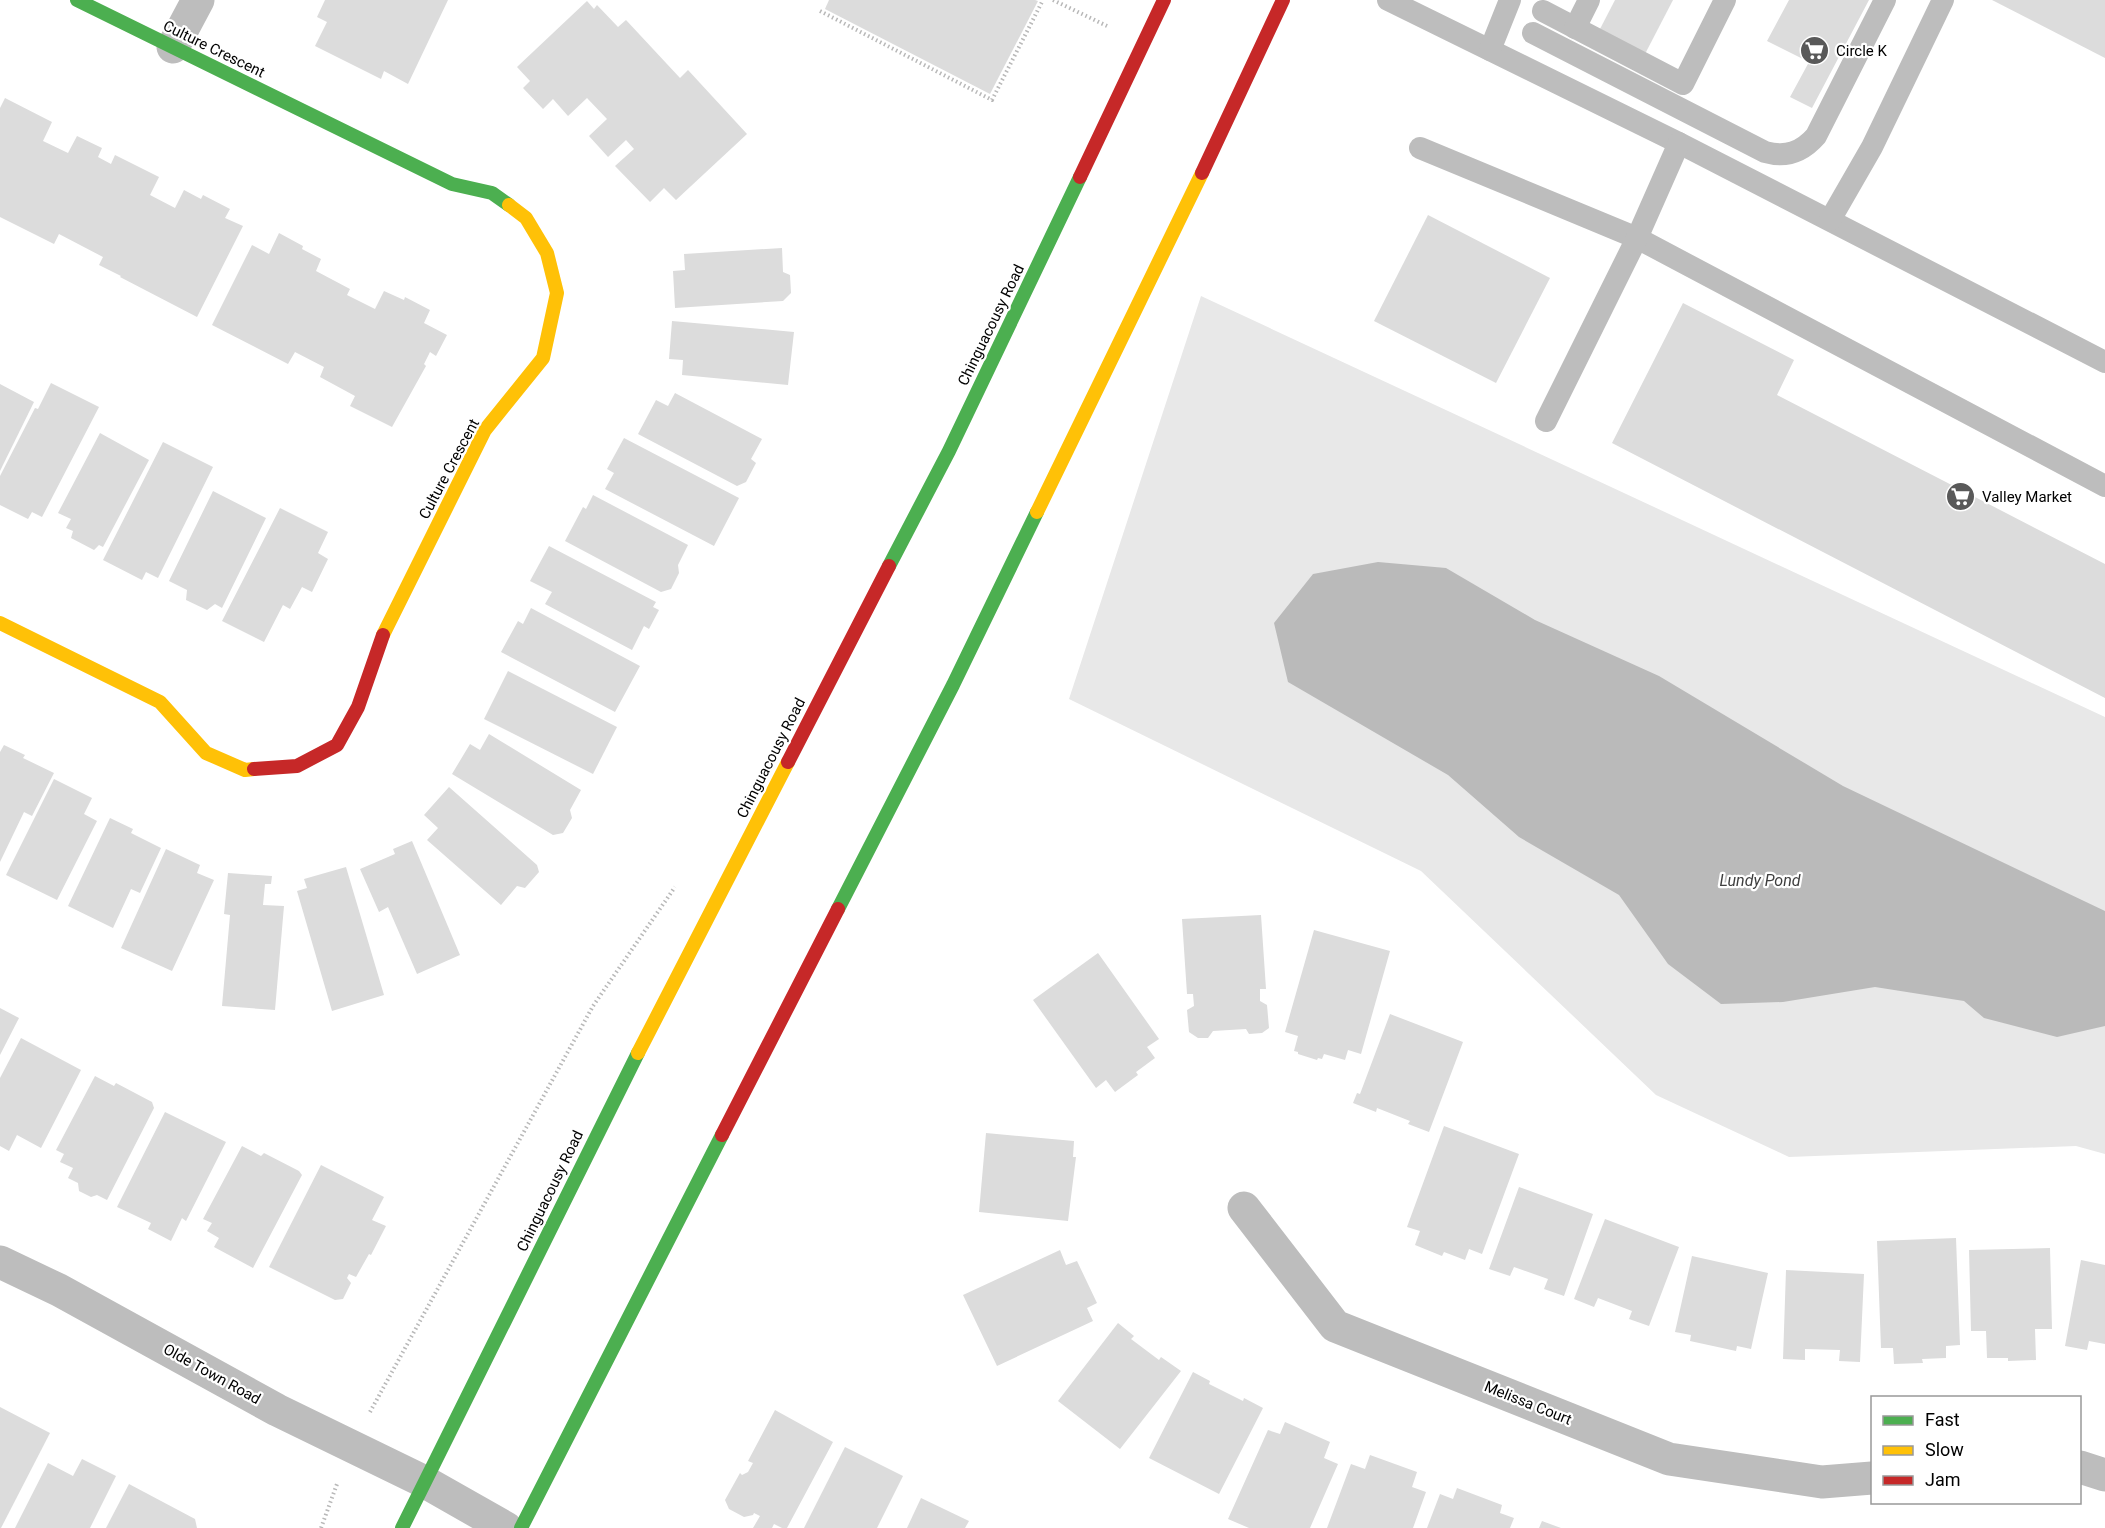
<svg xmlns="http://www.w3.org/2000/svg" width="2105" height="1528" font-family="Roboto,sans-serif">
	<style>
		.green { fill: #e8e8e8 }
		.water { fill: #bababa }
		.building { fill: #dcdcdc }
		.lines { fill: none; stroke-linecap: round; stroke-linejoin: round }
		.path { stroke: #b8b8b8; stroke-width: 4; stroke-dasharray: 1.5 3; stroke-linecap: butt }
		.lane { stroke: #bdbdbd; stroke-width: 22 }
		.street { stroke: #bdbdbd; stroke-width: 33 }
		.fast { stroke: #4caf50; stroke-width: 14 }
		.slow { stroke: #ffc107; stroke-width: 14 }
		.jam { stroke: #c62828; stroke-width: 14 }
		.labels { text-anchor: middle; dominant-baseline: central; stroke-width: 4.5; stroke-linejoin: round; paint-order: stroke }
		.street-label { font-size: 15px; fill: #000; stroke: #fff }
		.poi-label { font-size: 15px; fill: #000; stroke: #fff; text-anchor: start }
		.water-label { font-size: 16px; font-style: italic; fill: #3e3e3e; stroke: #fff }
	</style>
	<rect width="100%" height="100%" fill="#fff"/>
	<!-- green -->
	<path class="green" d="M1201,296L2105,717V1154L2076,1146L1789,1157L1656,1095L1421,871L1069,699Z"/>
	<!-- water -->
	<path class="water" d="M1378,562L1446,568L1535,620L1659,676L1843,786L2105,911V1026L2057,1037L1984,1018L1964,1001L1875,987L1783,1002L1721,1004L1668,964L1619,895L1519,837L1448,775L1288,682L1274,623L1313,574Z"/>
	<!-- building -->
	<g class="building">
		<path d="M325,0H448L408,84L384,71L381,79L315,46L327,22L317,17Z"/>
		<path d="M829,0H1035L1038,1L990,94L825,9Z"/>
		<path d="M1615,0H1673L1645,54L1600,29Z"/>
		<path d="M1789,0H1869L1812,108L1790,97L1809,62L1767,41Z"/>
		<path d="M1992,0H2105V58Z"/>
		<path d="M587,1L594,9L597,5L618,27L626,20L680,78L688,70L747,134L676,200L664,188L650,202L615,166L634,149L626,140L608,157L589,136L607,119L587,98L568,116L553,99L543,109L523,88L530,81L517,67Z"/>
		<path d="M5,98L52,122L43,141L68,153L77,136L102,148L98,157L111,164L115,155L159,177L150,195L175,208L184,190L201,199L203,195L230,209L225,218L243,226L197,317L120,277L121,276L99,265L103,257L59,234L54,244L0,217V108Z"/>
		<path d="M1428,215L1550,278L1496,383L1374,321Z"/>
		<path d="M279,233L303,246L302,249L321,259L316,271L350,289L347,295L375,309L384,291L404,300L405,297L430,310L424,323L447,335L436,356L430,352L424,364L426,366L392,427L350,406L355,396L320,377L324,367L295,352L288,364L212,325L252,245L269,254Z"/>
		<path d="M782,248L783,272L790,275L791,293L783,301L675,308L673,271L685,270L684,254Z"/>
		<path d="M1683,303L1794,360L1777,395L2105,564V698L1612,443Z"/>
		<path d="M672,321L794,332L788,385L682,375L683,360L669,359Z"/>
		<path d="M51,383L99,407L42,517L32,512L28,519L0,505V476L35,408L38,409Z"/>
		<path d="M0,384L34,402L0,471Z"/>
		<path d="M675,393L762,439L751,459L756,463L746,482L737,486L638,434L656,400L668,406Z"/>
		<path d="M100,433L149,460L103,547L99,545L94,550L71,538L73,531L66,528L71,519L58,513Z"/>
		<path d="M624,438L739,498L714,546L605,489L614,473L607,469Z"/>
		<path d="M163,442L213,467L158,578L146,572L142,580L103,560Z"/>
		<path d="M213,491L266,518L222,608L215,604L207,610L186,600L187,590L169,581Z"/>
		<path d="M593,495L688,545L678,565L679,573L671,589L661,592L565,541L583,507L586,509Z"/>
		<path d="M280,508L328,532L318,553L328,559L312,592L302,587L290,609L283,605L264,642L222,621Z"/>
		<path d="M549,546L656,602L653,607L659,610L649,629L644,626L632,650L545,604L552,592L530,581Z"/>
		<path d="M531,608L640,666L615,712L501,652L518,621L523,624Z"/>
		<path d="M508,671L617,727L593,774L484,719Z"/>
		<path d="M489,734L581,790L570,810L572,818L563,833L553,835L452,774L470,744L480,750Z"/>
		<path d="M4,745L25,755L23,758L54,773L32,816L24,812L0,862V752Z"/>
		<path d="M54,779L92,798L84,814L97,821L57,900L6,875Z"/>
		<path d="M449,787L537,865L539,872L525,888L517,886L501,905L427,840L438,828L424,815Z"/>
		<path d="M110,818L133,829L131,833L161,848L140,893L131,889L113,928L68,906Z"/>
		<path d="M412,841L460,955L417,974L388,907L379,912L360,869L395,854L393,849Z"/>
		<path d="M166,849L200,865L197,873L214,880L172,971L121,948Z"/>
		<path d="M346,867L384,995L332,1011L297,891L307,888L304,879Z"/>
		<path d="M228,873L272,876L271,884H265L263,905L284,906L275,1010L222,1006L230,915L224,914Z"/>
		<path d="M1261,915L1266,989H1260V1001L1267,1005L1269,1028L1262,1033L1249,1034L1246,1029L1213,1031L1208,1038H1198L1189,1032L1187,1010L1194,1006L1193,994H1187L1182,919Z"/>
		<path d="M1314,930L1390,951L1361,1054L1348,1050L1345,1060L1324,1054L1322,1059L1318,1058L1317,1060L1298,1054V1052L1294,1051L1298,1036L1285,1032Z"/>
		<path d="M1098,953L1159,1039L1147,1047L1155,1058L1136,1072L1138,1075L1115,1092L1106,1080L1096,1088L1033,1000Z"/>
		<path d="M0,1008L19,1018L0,1055Z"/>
		<path d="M1390,1014L1463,1042L1429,1132L1408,1124L1410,1121L1377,1108L1376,1112L1353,1103L1357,1093L1360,1094Z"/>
		<path d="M21,1038L81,1070L41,1148L17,1135L9,1151L0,1146V1078Z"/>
		<path d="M95,1076L114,1086L116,1083L152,1102L154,1108L107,1200L97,1195L91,1197L79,1191L78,1183L68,1178L73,1168L60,1162L64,1154L56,1150Z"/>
		<path d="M165,1112L226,1142L186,1221L182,1218L171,1241L148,1229L151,1223L117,1207Z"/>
		<path d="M1444,1126L1519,1154L1482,1254L1469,1249L1465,1260L1444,1252L1442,1256L1415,1245L1420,1231L1407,1227Z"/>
		<path d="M986,1133L1074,1141L1073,1157H1076L1068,1221L979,1212Z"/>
		<path d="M242,1146L261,1156L264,1153L299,1171L302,1175L253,1268L214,1247L219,1238L207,1231L212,1223L203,1219Z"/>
		<path d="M321,1165L384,1197L372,1220L386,1226L371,1255L369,1254L356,1277L349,1274L347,1278L351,1283L343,1299L335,1300L269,1267Z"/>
		<path d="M1519,1187L1593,1214L1564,1296L1544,1289L1548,1279L1514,1267L1510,1276L1489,1269Z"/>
		<path d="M1605,1219L1679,1247L1649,1326L1629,1319L1632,1311L1598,1298L1594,1307L1574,1299Z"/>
		<path d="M1956,1238L1960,1345L1946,1346V1358L1922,1359L1923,1363L1894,1364L1893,1348H1881L1877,1241Z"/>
		<path d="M2050,1248L2052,1329H2035L2036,1360L2008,1361V1358H1987L1986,1331H1971L1969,1250Z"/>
		<path d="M1060,1250L1066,1265L1077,1261L1097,1303L1087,1308L1093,1321L997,1366L963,1295Z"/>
		<path d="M1692,1256L1768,1273L1751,1349L1737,1346L1736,1351L1690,1341L1691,1335L1675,1332Z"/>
		<path d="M2081,1260L2105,1265V1344L2089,1341L2087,1350L2065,1346Z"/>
		<path d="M1786,1270L1864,1274L1860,1362L1839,1361L1840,1350L1805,1349V1360L1783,1359Z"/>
		<path d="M1118,1323L1134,1336L1131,1339L1159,1360L1161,1357L1181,1371L1120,1449L1058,1401Z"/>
		<path d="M1193,1372L1210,1381L1209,1384L1243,1401L1244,1398L1263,1408L1219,1494L1149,1458Z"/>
		<path d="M0,1407L50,1433L1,1528H0Z"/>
		<path d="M775,1410L833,1442L787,1528H782L774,1524L772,1528H753L760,1516L754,1513L753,1515L744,1517L729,1509L725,1500L740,1473L742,1475L748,1472L753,1463L748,1461Z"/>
		<path d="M1285,1422L1330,1442L1324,1458L1338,1464L1310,1528H1249L1228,1519L1268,1430L1280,1434Z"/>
		<path d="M845,1447L903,1476L877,1528H804Z"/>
		<path d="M1370,1455L1417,1472L1412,1487L1426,1492L1413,1528H1327L1351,1464L1365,1469Z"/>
		<path d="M82,1459L116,1476L90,1528H15L48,1463L73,1476Z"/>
		<path d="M129,1484L195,1519L197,1528H106Z"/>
		<path d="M1457,1488L1502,1505L1500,1513L1514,1518L1510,1528H1427L1440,1494L1453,1499Z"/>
		<path d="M921,1498L969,1521L965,1528H907Z"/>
		<path d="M1542,1521L1561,1528H1539Z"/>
	</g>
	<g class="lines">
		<!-- path -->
		<g class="path">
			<path d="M1053,0L1107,26"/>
			<path d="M820,11L992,100L1043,0"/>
			<path d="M370,1412L593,1006L675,887"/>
			<path d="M321,1528L337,1484"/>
		</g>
		<!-- lane -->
		<g class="lane">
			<path d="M1388,0L1679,143L2105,362"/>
			<path d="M1543,11L1683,84L1725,0"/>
			<path d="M1575,28L1589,0"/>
			<path d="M1533,33L1765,152C1786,158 1802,152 1816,136L1885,0"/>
			<path d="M1490,50L1510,0"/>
			<path d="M1420,148L1637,238L2105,486"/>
			<path d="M1830,220L1872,147L1943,0"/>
			<path d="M1546,421L1637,238L1679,143"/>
		</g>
		<!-- street -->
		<g class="street">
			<path d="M173,47L198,0"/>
			<path d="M1244,1208L1335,1326L1669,1459L1822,1482L1872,1478"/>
			<path d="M0,1262L59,1290L277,1410L425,1482L506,1528"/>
			<path d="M2080,1467L2105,1475"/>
		</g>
		<!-- fast -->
		<g class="fast">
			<path d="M77,0L452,184L492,193L509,205"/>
			<path d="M889,566L949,451L1080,177"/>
			<path d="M838,909L953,685L1037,512"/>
			<path d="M402,1528L638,1053"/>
			<path d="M521,1528L722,1135"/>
		</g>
		<!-- slow -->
		<g class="slow">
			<path d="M1037,512L1202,173"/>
			<path d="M0,623L160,702L206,753L245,770L254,769"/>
			<path d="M383,635L485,430L543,358L557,293L547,253L526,218L509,205"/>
			<path d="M638,1053L788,762"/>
		</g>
		<!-- jam -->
		<g class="jam">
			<path d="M1202,173L1283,0"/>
			<path d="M1080,177L1164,0"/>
			<path d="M788,762L889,566"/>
			<path d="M254,769L297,766L337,745L358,707L383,635"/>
			<path d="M722,1135L838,909"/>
		</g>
	</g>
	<!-- icons -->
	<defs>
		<symbol id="supermarket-disc" viewBox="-11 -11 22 22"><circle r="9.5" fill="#595959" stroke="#fff"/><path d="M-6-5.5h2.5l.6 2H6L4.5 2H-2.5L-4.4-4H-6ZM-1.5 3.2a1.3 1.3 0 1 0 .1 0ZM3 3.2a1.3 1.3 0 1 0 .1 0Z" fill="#fff"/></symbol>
	</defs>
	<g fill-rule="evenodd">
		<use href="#supermarket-disc" x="1798" y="34" width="33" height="33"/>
		<use href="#supermarket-disc" x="1944" y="480" width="33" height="33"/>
	</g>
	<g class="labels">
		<!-- street labels -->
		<g class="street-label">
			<text transform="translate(214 49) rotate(26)">Culture Crescent</text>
			<text transform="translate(991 325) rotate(-64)">Chinguacousy Road</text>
			<text transform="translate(449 469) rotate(-62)">Culture Crescent</text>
			<text transform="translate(771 758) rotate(-63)">Chinguacousy Road</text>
			<text transform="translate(550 1191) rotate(-64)">Chinguacousy Road</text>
			<text transform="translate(212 1374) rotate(29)">Olde Town Road</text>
			<text transform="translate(1528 1403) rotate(22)">Melissa Court</text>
		</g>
		<!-- poi labels -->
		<g class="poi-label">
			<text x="1836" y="51">Circle K</text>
			<text x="1982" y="497">Valley Market</text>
		</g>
		<!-- water labels -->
		<g class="water-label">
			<text x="1760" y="880">Lundy Pond</text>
		</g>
	</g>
	<!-- legend -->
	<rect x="1871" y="1396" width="210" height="108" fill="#ffffff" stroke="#999999" stroke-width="1.5"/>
	<rect x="1883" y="1416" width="30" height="9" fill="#4caf50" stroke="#999999" stroke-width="1.5"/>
	<text x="1925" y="1426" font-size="18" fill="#000000">Fast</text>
	<rect x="1883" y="1446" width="30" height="9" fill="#ffc107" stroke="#999999" stroke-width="1.5"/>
	<text x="1925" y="1456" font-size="18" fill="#000000">Slow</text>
	<rect x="1883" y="1476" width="30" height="9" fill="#c62828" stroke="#999999" stroke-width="1.5"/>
	<text x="1925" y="1486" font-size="18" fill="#000000">Jam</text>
</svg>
